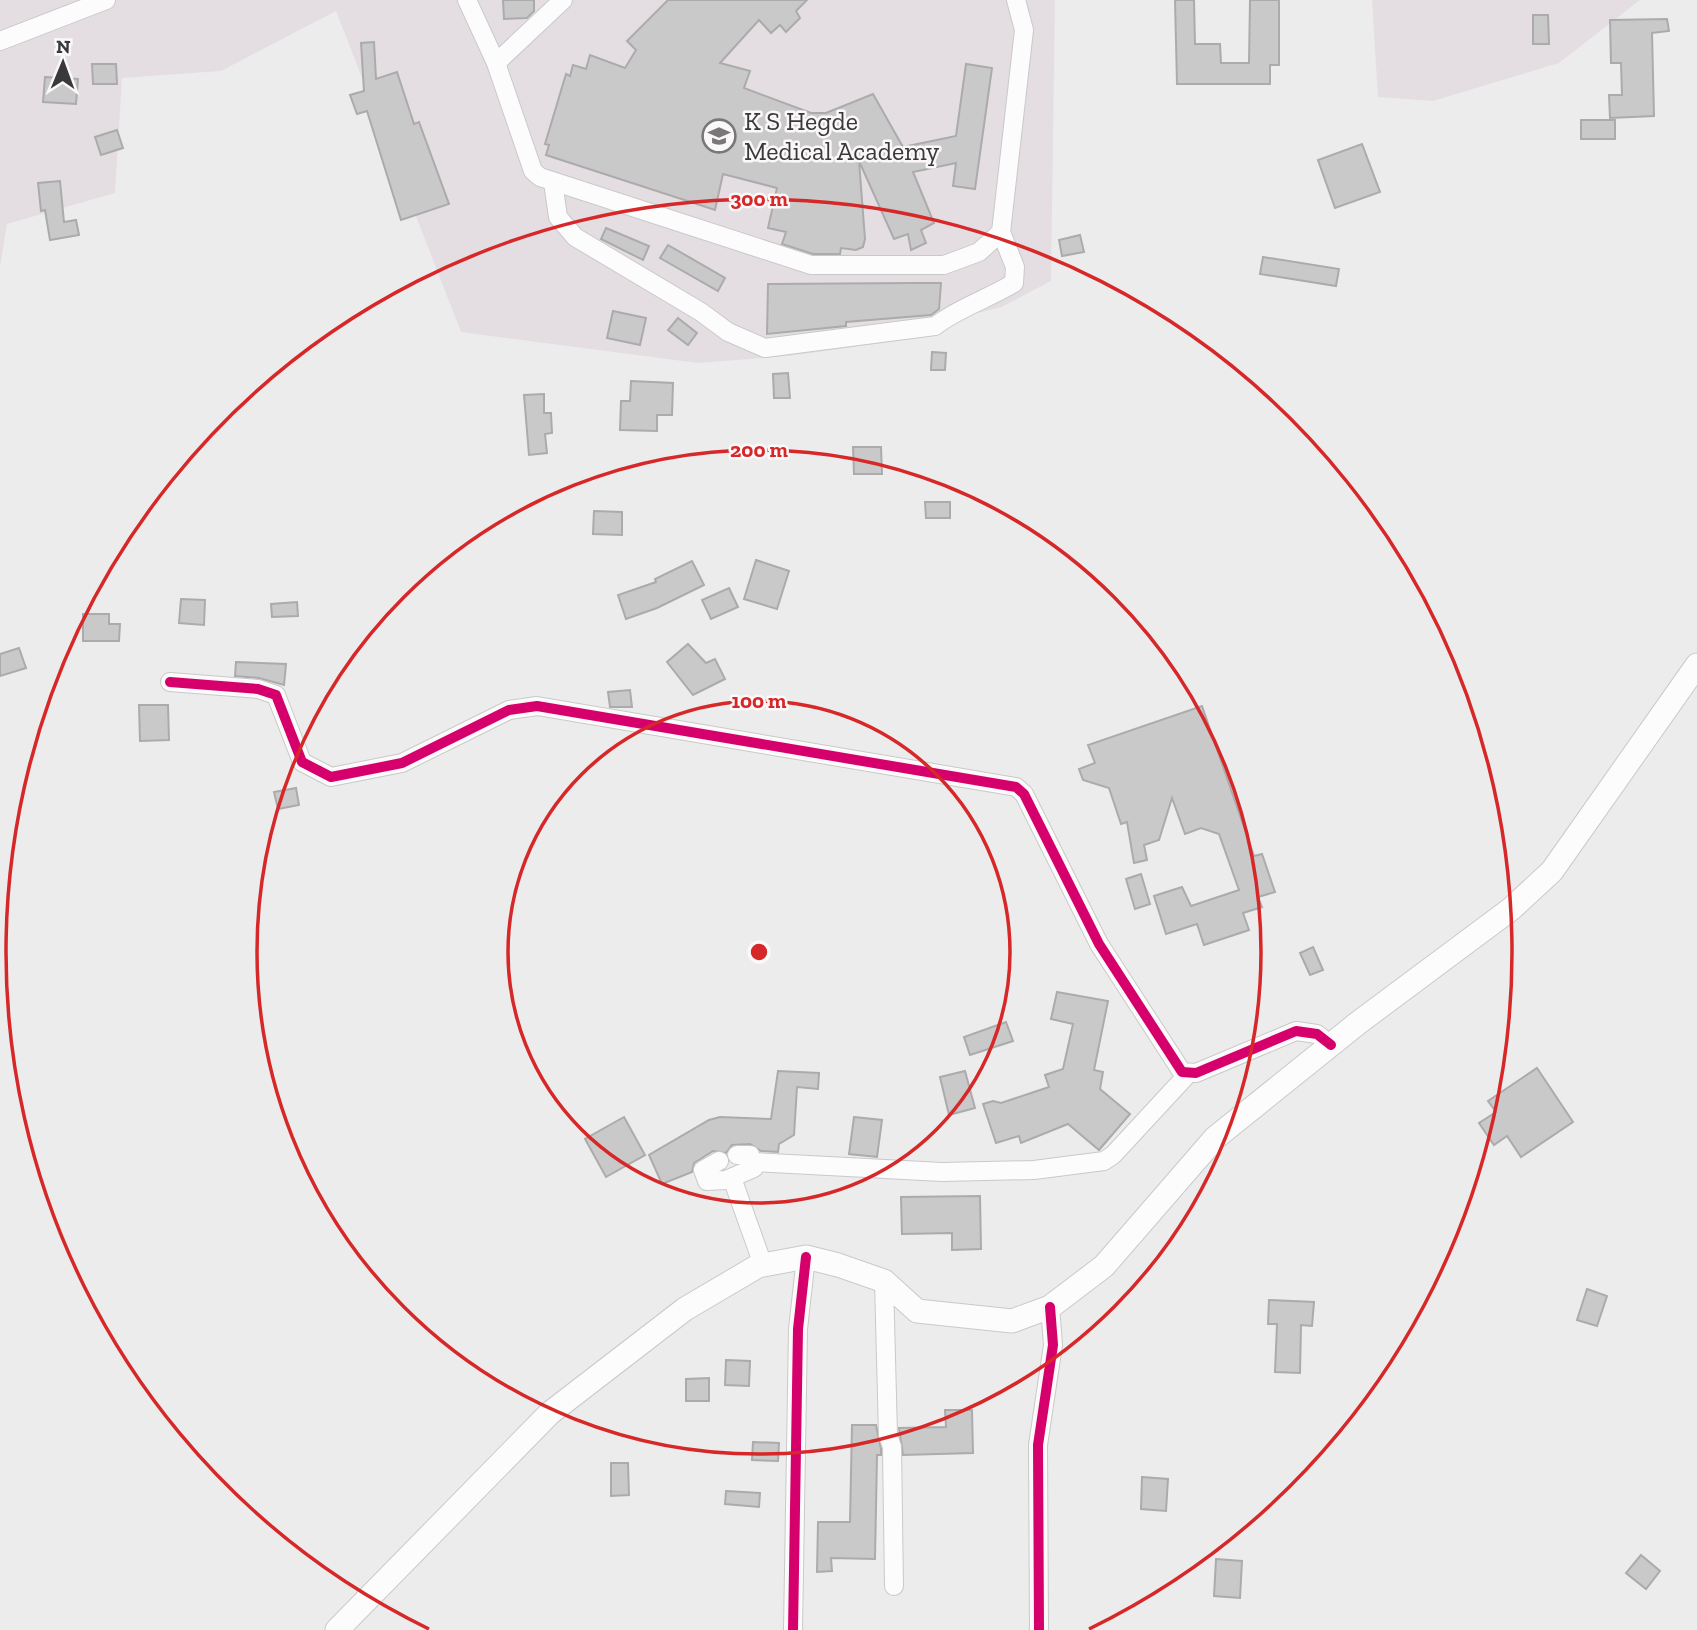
<svg xmlns="http://www.w3.org/2000/svg" width="1697" height="1630" font-family="'Zilla Slab',serif">
	<style>
		.built { fill: #e4dee3 }
		.building { fill: #cac9ca; stroke: #acabac; stroke-width: 2 }
		.lines { fill: none; stroke-linecap: round; stroke-linejoin: round }
		.minor-casing { stroke: #cac9ca; stroke-width: 20 }
		.major-casing { stroke: #cac9ca; stroke-width: 25 }
		.minor { stroke: #fcfcfc; stroke-width: 18 }
		.major { stroke: #fcfcfc; stroke-width: 23 }
		.cycleway-casing { stroke: #fbf8fa; stroke-width: 15 }
		.cycleway { stroke: #d6006c; stroke-width: 10 }
		.ring { fill: none; stroke: #d62828; stroke-width: 3.5 }
		.labels { text-anchor: middle; dominant-baseline: central; stroke-width: 5; stroke-linejoin: round; paint-order: stroke }
		.poi-label { font-size: 26px; fill: #3a393a; stroke: #fbf8fa; text-anchor: start }
		.centre { fill: #d62828; stroke: #fbf8fa; stroke-width: 3.5 }
		.ring-label { font-size: 21px; text-anchor: middle; font-weight: bold; fill: #d62828; stroke: #fbf8fa; stroke-width: 5; stroke-linejoin: round; paint-order: stroke }
	</style>
	<rect width="100%" height="100%" fill="#edeced"/>
	<!-- built -->
	<g class="built">
		<path d="M0,0H1055L1051,281L1002,307L962,317L939,335L789,356L698,363L461,332L336,11L221,71L122,78L115,193L7,224L0,267Z"/>
		<path d="M1372,0H1640L1559,63L1433,101L1378,97Z"/>
	</g>
	<!-- building -->
	<g class="building">
		<path d="M503,0H534V11L527,18L504,19Z"/>
		<path d="M668,0H807L796,11L800,18L786,32L780,25L771,33L759,20L720,63L750,71L744,88L811,113H826L873,94L903,147L956,136L966,64L992,68L975,189L953,186L956,163L913,172L934,223L921,230L926,243L911,250L908,234L894,239L859,161L865,239L863,247L856,250L841,248L840,254H813L782,244L786,232L768,228L777,188L723,174L715,210L546,155L549,145L545,144L566,74L570,76L573,65L586,69L590,55L625,68L636,50L627,41Z"/>
		<path d="M1175,0H1194L1195,44H1220L1221,63H1249L1250,0H1279V65H1270V84H1177Z"/>
		<path d="M1533,15H1548L1549,44H1533Z"/>
		<path d="M1667,19L1669,31L1652,33L1654,116L1610,118L1609,95H1622L1621,63H1611L1610,20Z"/>
		<path d="M374,42L376,79L397,72L414,124L419,122L449,204L401,220L367,111L357,114L350,95L364,91L361,43Z"/>
		<path d="M92,64H116L117,84H93Z"/>
		<path d="M45,77L78,79L76,104L43,102Z"/>
		<rect x="1581" y="120" width="34" height="19"/>
		<path d="M117,130L123,148L101,155L95,137Z"/>
		<path d="M1362,144L1380,192L1335,208L1318,160Z"/>
		<path d="M60,181L64,222L76,220L79,235L50,240L45,210L41,211L38,183Z"/>
		<path d="M606,228L649,246L643,260L601,239Z"/>
		<path d="M1080,235L1084,252L1062,256L1059,240Z"/>
		<path d="M668,245L725,278L718,291L660,258Z"/>
		<path d="M1263,257L1339,269L1336,286L1260,274Z"/>
		<path d="M913,283H941L939,309L931,315L846,322V326L767,334L768,284Z"/>
		<path d="M613,311L646,318L640,345L607,338Z"/>
		<path d="M678,318L697,333L688,345L668,330Z"/>
		<path d="M932,352L946,353L945,370H931Z"/>
		<path d="M788,373L790,398H774L773,374Z"/>
		<path d="M631,381L673,383L672,415H657V431L620,430L621,401H630Z"/>
		<path d="M544,394V413H551L552,433L545,434L547,453L529,455L524,395Z"/>
		<path d="M853,447H881L882,474H854Z"/>
		<path d="M925,502H950V518H926Z"/>
		<path d="M594,511L622,512V535L593,534Z"/>
		<path d="M756,560L789,571L777,609L744,599Z"/>
		<path d="M692,561L704,585L657,608L626,619L618,595L656,582L655,579Z"/>
		<path d="M729,588L738,607L711,619L702,600Z"/>
		<path d="M181,599L205,600L204,625L179,623Z"/>
		<path d="M297,602L298,616L272,617L271,604Z"/>
		<path d="M83,614H109V624H120L119,641H83Z"/>
		<path d="M688,644L706,663L715,659L725,679L693,695L667,662Z"/>
		<path d="M19,648L26,668L0,676V654Z"/>
		<path d="M236,662L286,664L284,685L259,678L235,676Z"/>
		<path d="M630,690L632,707H610L608,692Z"/>
		<path d="M139,705H168L169,740L140,741Z"/>
		<path d="M1202,706L1254,856L1262,854L1275,892L1258,897L1262,907L1243,913L1249,930L1204,945L1197,924L1166,934L1154,896L1182,887L1191,906L1239,890L1219,834L1201,828L1185,834L1172,798L1159,840L1144,845L1147,860L1134,863L1127,822L1121,824L1109,788L1083,780L1079,769L1095,763L1088,745Z"/>
		<path d="M296,788L299,805L278,809L274,792Z"/>
		<path d="M1141,874L1150,904L1135,909L1126,879Z"/>
		<path d="M1313,947L1323,970L1310,975L1300,953Z"/>
		<path d="M1057,992L1108,1001L1094,1070L1103,1072L1100,1089L1130,1114L1099,1150L1068,1124L1021,1143L1019,1136L996,1143L983,1104L993,1101L1001,1103L1049,1087L1045,1075L1063,1069L1073,1024L1051,1019Z"/>
		<path d="M1006,1022L1013,1041L970,1055L964,1037Z"/>
		<path d="M1537,1068L1573,1122L1521,1157L1507,1136L1494,1145L1479,1123L1496,1112L1488,1101Z"/>
		<path d="M778,1071L819,1073L818,1089L797,1087L794,1135L779,1144L778,1152L761,1151L750,1144L732,1145L726,1153L713,1151L694,1163L692,1172L662,1184L649,1155L709,1120L720,1117L771,1119Z"/>
		<path d="M965,1071L975,1108L949,1115L940,1077Z"/>
		<path d="M624,1117L645,1155L606,1177L585,1139Z"/>
		<path d="M854,1117L882,1120L877,1157L849,1154Z"/>
		<path d="M980,1196L981,1249L952,1250V1233L902,1234L901,1197Z"/>
		<path d="M1587,1289L1607,1296L1597,1326L1577,1320Z"/>
		<path d="M1269,1300L1314,1302L1312,1326L1301,1325L1300,1373L1275,1372L1277,1324H1268Z"/>
		<path d="M726,1360L750,1361L749,1386L725,1385Z"/>
		<path d="M709,1378V1401H686V1379Z"/>
		<path d="M945,1410H972L973,1453L903,1455L899,1428L946,1427Z"/>
		<path d="M852,1425H876L881,1449V1455H877L875,1559L831,1558L832,1571L817,1572L818,1522H850Z"/>
		<path d="M753,1442L779,1443L778,1461L752,1460Z"/>
		<path d="M611,1463H628L629,1495L611,1496Z"/>
		<path d="M1142,1477L1168,1479L1166,1511L1141,1509Z"/>
		<path d="M726,1491L760,1493L759,1507L725,1504Z"/>
		<path d="M1641,1555L1660,1571L1646,1589L1626,1573Z"/>
		<path d="M1216,1559L1242,1561L1240,1598L1214,1596Z"/>
	</g>
	<g class="lines">
		<defs>
			<g id="minor">
				<path d="M467,0L496,63L533,171L540,177L811,265H944L979,252L1001,232L1024,30L1016,0"/>
				<path d="M0,41L106,0"/>
				<path d="M496,63L563,0"/>
				<path d="M553,182L558,217L575,237L701,312L728,332L765,348L935,326C960,307 988,299 1014,283L1015,267L1001,232"/>
				<path d="M170,682L258,689L276,695L302,762L331,777L402,763L509,710L537,706L1016,787L1024,794L1099,944L1182,1072L1196,1073L1296,1031L1317,1034L1331,1045"/>
				<path d="M719,1161L703,1170L707,1181L726,1180L754,1168L750,1155H737"/>
				<path d="M754,1162L942,1172L1034,1170L1104,1161L1113,1155L1188,1074"/>
				<path d="M732,1178L763,1265"/>
				<path d="M884,1281L888,1435L892,1447L894,1586"/>
				<path d="M793,1630L798,1329L806,1257"/>
				<path d="M1039,1630L1038,1445L1053,1345L1050,1307"/>
			</g>
			<path id="major" d="M337,1630L550,1413L685,1309L758,1266L806,1257L838,1265L884,1281L917,1311L1012,1321L1050,1307L1104,1266L1215,1138L1358,1023L1511,909L1552,871L1697,665"/>
		</defs>
		<!-- minor casing -->
		<use href="#minor" class="minor-casing"/>
		<!-- major casing -->
		<use href="#major" class="major-casing"/>
		<!-- minor -->
		<use href="#minor" class="minor"/>
		<!-- major -->
		<use href="#major" class="major"/>
		<defs>
			<g id="cycleway">
				<path d="M170,682L258,689L276,695L302,762L331,777L402,763L509,710L537,706L1016,787L1024,794L1099,944L1182,1072L1196,1073L1296,1031L1317,1034L1331,1045"/>
				<path d="M793,1630L798,1329L806,1257"/>
				<path d="M1039,1630L1038,1445L1053,1345L1050,1307"/>
			</g>
		</defs>
		<!-- cycleway casing -->
		<use href="#cycleway" class="cycleway-casing"/>
		<!-- cycleway -->
		<use href="#cycleway" class="cycleway"/>
	</g>
	<!-- distance rings -->
	<g class="ring">
		<circle cx="759" cy="952" r="251"/>
		<circle cx="759" cy="952" r="502"/>
		<path d="M429 1629A753 753 0 1 1 1089 1629"/>
	</g>
	<!-- icons -->
	<defs>
		<symbol id="university-ring" viewBox="-11 -11 22 22"><circle r="9.5" fill="#fbf8fa" stroke="#797879" stroke-width="1.5"/><path d="M0-5L7-2L0 1L-7-2ZM-4 1L0 2.5L4 1V4Q0 6-4 4Z" fill="#797879"/></symbol>
	</defs>
	<g fill-rule="evenodd">
		<use href="#university-ring" x="700" y="117" width="38" height="38"/>
	</g>
	<g class="labels">
		<!-- poi labels -->
		<g class="poi-label">
			<text x="744" y="121">K S Hegde<tspan x="744" dy="30">Medical Academy</tspan></text>
		</g>
	</g>
	<circle cx="759" cy="952" r="10" class="centre"/>
	<g class="ring-label">
		<text x="759" y="206">300 m</text>
		<text x="759" y="457">200 m</text>
		<text x="759" y="708">100 m</text>
	</g>
	<!-- north arrow -->
	<g transform="translate(63 63) rotate(1)" stroke="#fbf8fa" stroke-width="5" paint-order="stroke">
	<path d="M0-5L12 26L0 18L-12 26Z" fill="#3a393a"/>
	<text y="-10" font-size="19" font-weight="bold" text-anchor="middle" fill="#3a393a">N</text>
	</g>
</svg>
